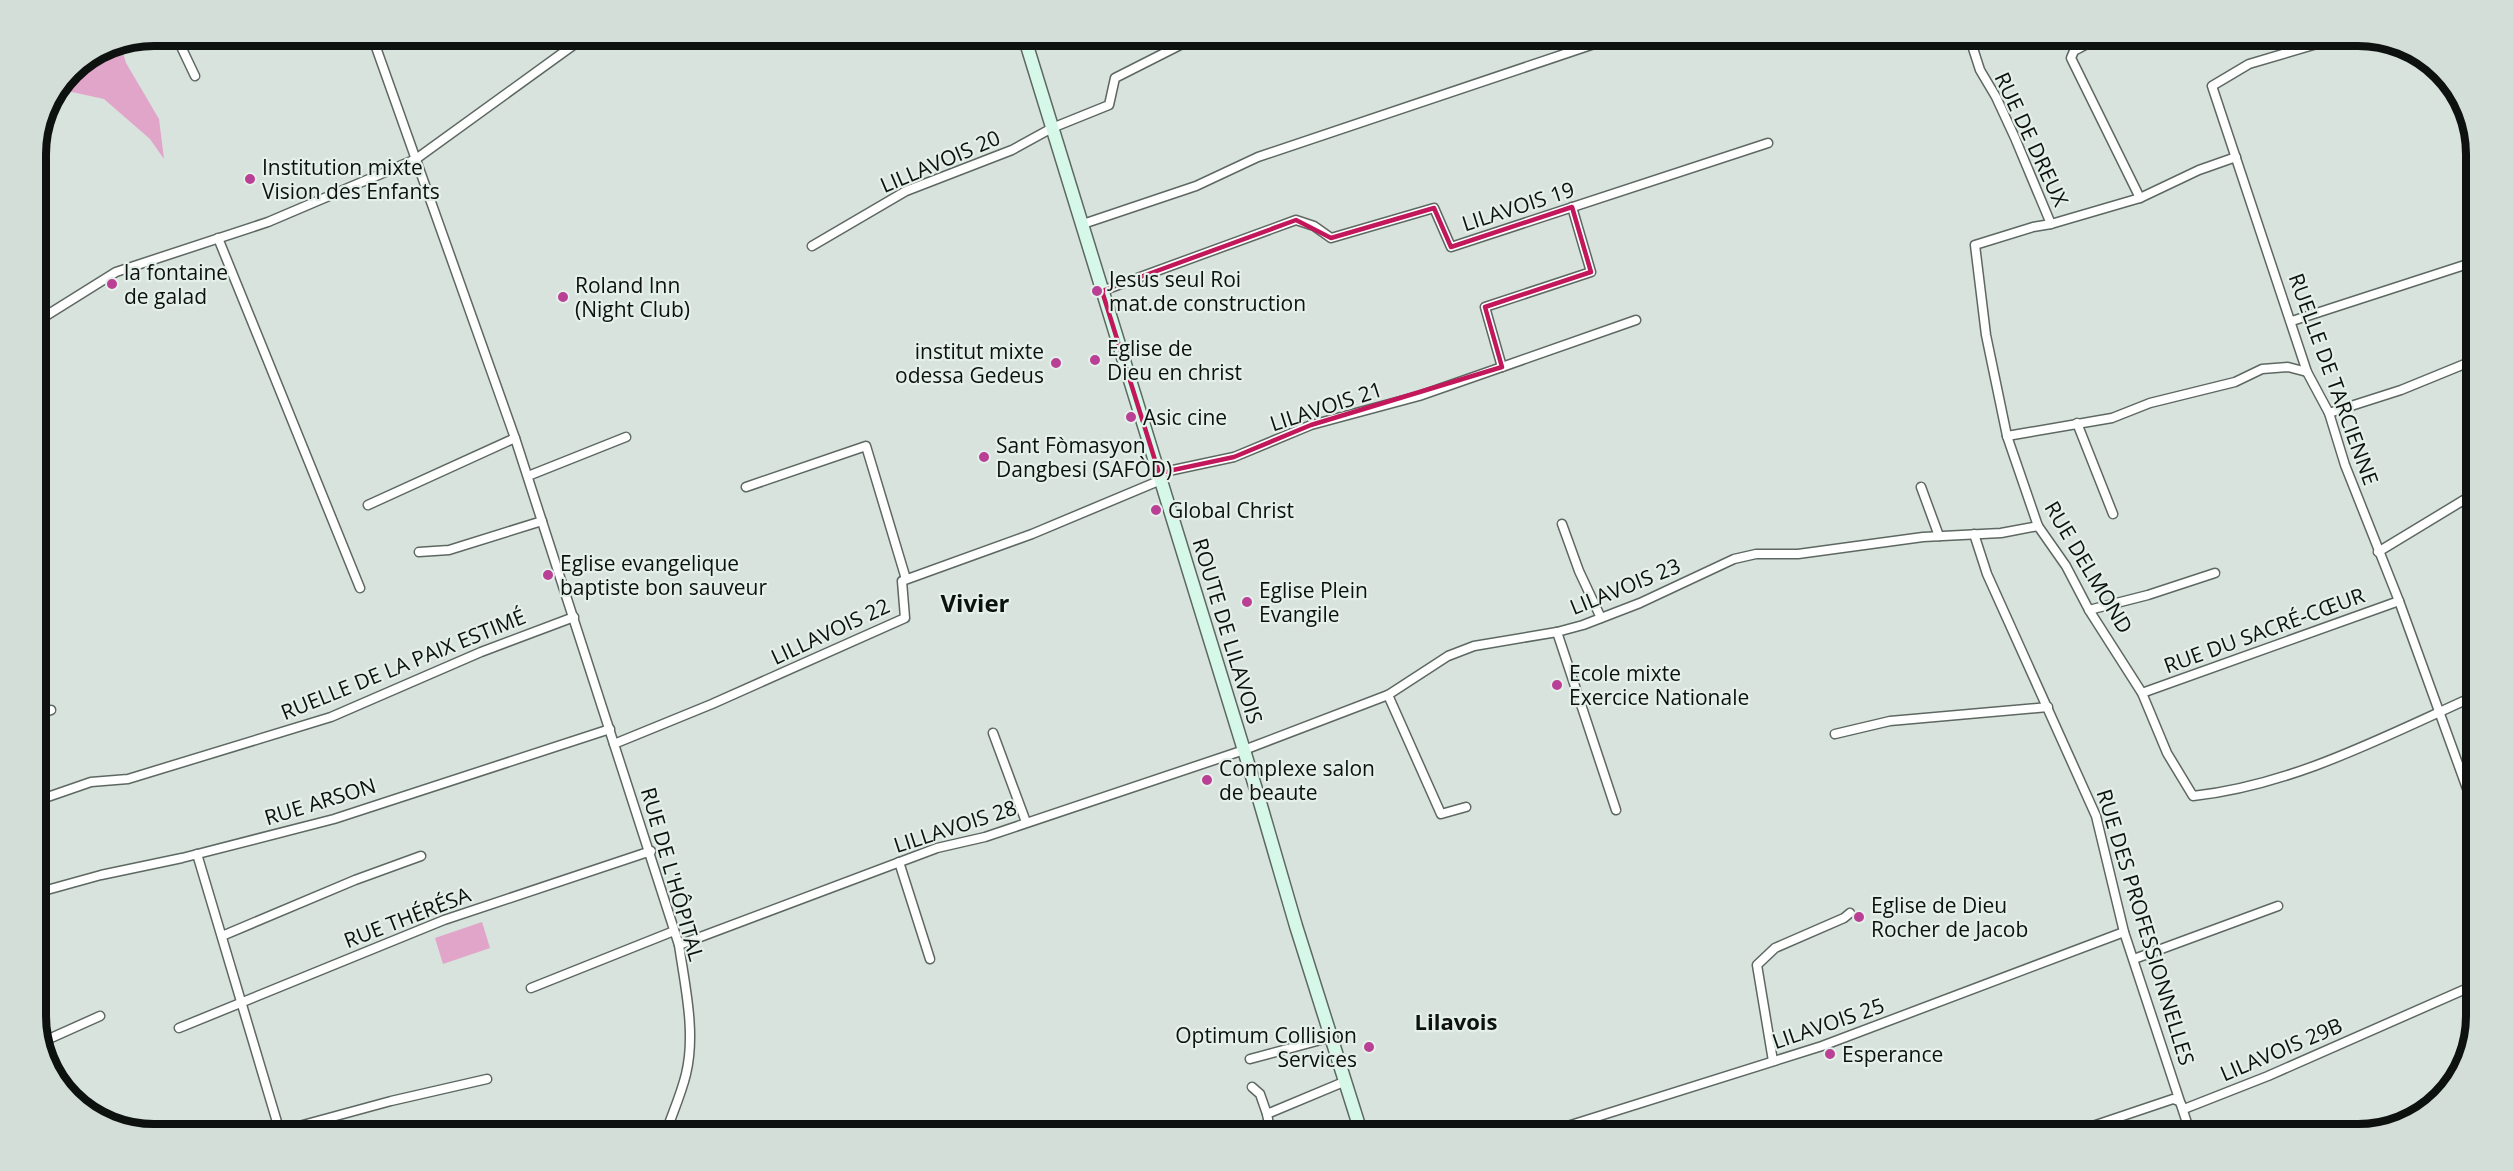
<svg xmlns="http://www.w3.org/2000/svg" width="2513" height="1171" font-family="'Open Sans',sans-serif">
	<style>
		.green { fill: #e1a5ca }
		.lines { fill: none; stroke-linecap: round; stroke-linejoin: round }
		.minor-casing { stroke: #5e6862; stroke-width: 11 }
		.secondary-casing { stroke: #5e6862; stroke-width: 15 }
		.minor { stroke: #fff; stroke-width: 8 }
		.secondary { stroke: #d6f8e8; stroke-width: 12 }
		.marked { fill: none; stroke: #c2185b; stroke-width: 4.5; stroke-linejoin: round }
		.poi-dot { fill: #b94095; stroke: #e4f0e9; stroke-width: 2 }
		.labels { text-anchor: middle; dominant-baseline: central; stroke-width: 4.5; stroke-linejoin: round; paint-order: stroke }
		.street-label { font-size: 21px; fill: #0d110f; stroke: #e4f0e9 }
		.poi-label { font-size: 21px; fill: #0d110f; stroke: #e4f0e9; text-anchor: start }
		.neighbourhood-label { font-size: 22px; font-weight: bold; fill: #0d110f; stroke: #e4f0e9 }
		.quarter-label { font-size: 24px; font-weight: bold; fill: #0d110f; stroke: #e4f0e9 }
		.rim { fill: none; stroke: #0d110f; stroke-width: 8 }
	</style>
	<rect width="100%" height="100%" fill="#d7e3dc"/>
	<!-- green -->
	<g class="green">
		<path d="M120,43L126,63L159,119L164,159L150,139L104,99L58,89C72,69 95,48 120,43Z"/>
		<path d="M482,922L490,948L443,964L435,938Z"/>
	</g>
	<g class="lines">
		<defs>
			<g id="minor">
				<path d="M176,36L195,76"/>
				<path d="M372,36L515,438L679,945C685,986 696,1033 686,1074C681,1095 672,1114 665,1135"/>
				<path d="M1969,36L1980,70L1996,97L2015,138L2051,224"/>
				<path d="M2102,36L2074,51L2071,58L2140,198"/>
				<path d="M2344,36L2249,64L2212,86L2307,372L2329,413L2345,465L2399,601L2477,816"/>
				<path d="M2236,157L2199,170L2140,198L2051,224L2033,227L1975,245L1986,335L2007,436L2038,526L2066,566L2089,610L2142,693L2167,753L2193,796C2294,785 2385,736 2477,695"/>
				<path d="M1083,224L1196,186L1258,157L1618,36"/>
				<path d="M218,238L360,588"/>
				<path d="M812,246L906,191L1012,150L1052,128L1109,105L1115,78L1198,36"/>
				<path d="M1102,291L1296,220L1314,226L1331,238L1434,208L1451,247L1768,143"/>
				<path d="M2292,321L2477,261"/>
				<path d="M36,322L116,272L268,222L416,159L586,36"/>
				<path d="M1502,367L1636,320"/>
				<path d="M2329,413L2401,390L2477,359"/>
				<path d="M2077,423L2113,514"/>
				<path d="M2007,436L2112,418L2150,403L2235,382L2262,369L2288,367L2307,372"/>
				<path d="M1159,473L1234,457L1311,425L1419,396L1502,367L1485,307L1591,272L1572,207"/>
				<path d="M528,476L626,437"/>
				<path d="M746,487L866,446L906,579"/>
				<path d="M1921,487L1939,536"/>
				<path d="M368,505L515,438"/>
				<path d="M1562,524L1579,571L1601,618"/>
				<path d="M1974,534L1987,574L2096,816L2124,932L2191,1135"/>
				<path d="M419,552L449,550L542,521"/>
				<path d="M2378,552L2477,492"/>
				<path d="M2089,610L2148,595L2215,573"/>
				<path d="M1557,632L1616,810"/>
				<path d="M2142,693L2399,601"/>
				<path d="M1388,695L1441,814L1466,807"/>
				<path d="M36,715L51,710"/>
				<path d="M993,733L1026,822"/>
				<path d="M1835,734L1890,721L2048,707"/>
				<path d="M614,744L712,704L905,618L902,581L1032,534L1161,480"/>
				<path d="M36,801L91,782L128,779L331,717L481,652L574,617"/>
				<path d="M197,854L280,1132"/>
				<path d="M899,862L930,959"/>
				<path d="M36,893L101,875L182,858L334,819L610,729"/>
				<path d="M222,936L355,880L421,856"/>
				<path d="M679,945L937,848L985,837L1244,750L1388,695L1448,656L1474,646L1557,632L1583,625L1640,603L1734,559L1756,554H1798L1923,537L2001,533L2038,526"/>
				<path d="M2134,959L2278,906"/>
				<path d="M531,988L674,931"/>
				<path d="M179,1028L444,920L651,851"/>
				<path d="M42,1042L100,1016"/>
				<path d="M1250,1059L1332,1037"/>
				<path d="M1773,1061L1757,965L1775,948L1844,918L1850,913"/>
				<path d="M1252,1087L1260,1094L1267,1114"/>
				<path d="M266,1135L391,1101L487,1079"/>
				<path d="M1271,1135L1267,1114L1346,1081"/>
				<path d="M1539,1135L1822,1046L2124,932"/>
				<path d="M2066,1135L2173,1099L2179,1101L2184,1109L2268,1076L2477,984"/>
			</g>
			<path id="secondary" d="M1024,36L1259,799L1296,926L1362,1135"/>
		</defs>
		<!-- minor casing -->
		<use href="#minor" class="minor-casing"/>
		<!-- secondary casing -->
		<use href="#secondary" class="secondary-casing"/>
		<!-- minor -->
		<use href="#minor" class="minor"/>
		<!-- secondary -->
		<use href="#secondary" class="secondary"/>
	</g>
	<!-- marked area -->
	<path class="marked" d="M1572,207L1591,272L1485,307L1502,367L1311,425L1234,457L1159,473L1102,291L1296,220L1331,238L1434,208L1451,247Z"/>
	<!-- markers -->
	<g class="poi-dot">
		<circle cx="250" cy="179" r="6"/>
		<circle cx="112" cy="284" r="6"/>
		<circle cx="1097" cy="291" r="6"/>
		<circle cx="563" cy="297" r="6"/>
		<circle cx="1095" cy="360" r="6"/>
		<circle cx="1056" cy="363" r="6"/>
		<circle cx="1131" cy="417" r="6"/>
		<circle cx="984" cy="457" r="6"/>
		<circle cx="1156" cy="510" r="6"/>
		<circle cx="548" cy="575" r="6"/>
		<circle cx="1247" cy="602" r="6"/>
		<circle cx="1557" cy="685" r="6"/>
		<circle cx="1207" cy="780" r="6"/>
		<circle cx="1859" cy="917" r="6"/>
		<circle cx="1369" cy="1047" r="6"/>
		<circle cx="1830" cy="1054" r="6"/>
	</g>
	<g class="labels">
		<!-- street labels -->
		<g class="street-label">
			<text transform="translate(2032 139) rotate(65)">RUE DE DREUX</text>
			<text transform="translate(940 161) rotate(-23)">LILLAVOIS 20</text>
			<text transform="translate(1518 206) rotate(-18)">LILAVOIS 19</text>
			<text transform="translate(2334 379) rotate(70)">RUELLE DE TARCIENNE</text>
			<text transform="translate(1326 406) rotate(-18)">LILAVOIS 21</text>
			<text transform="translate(2089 567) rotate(59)">RUE DELMOND</text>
			<text transform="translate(1625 586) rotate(-22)">LILAVOIS 23</text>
			<text transform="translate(2264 630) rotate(-20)">RUE DU SACRÉ-CŒUR</text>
			<text transform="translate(830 631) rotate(-25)">LILLAVOIS 22</text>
			<text transform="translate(1228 631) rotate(73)">ROUTE DE LILAVOIS</text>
			<text transform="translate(403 664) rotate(-22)">RUELLE DE LA PAIX ESTIMÉ</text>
			<text transform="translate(320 801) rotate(-17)">RUE ARSON</text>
			<text transform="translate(955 826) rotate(-18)">LILLAVOIS 28</text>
			<text transform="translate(673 874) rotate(74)">RUE DE L'HÔPITAL</text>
			<text transform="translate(407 917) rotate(-21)">RUE THÉRÉSA</text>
			<text transform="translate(2146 927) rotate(73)">RUE DES PROFESSIONNELLES</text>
			<text transform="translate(1828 1023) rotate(-19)">LILAVOIS 25</text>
			<text transform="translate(2281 1049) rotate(-23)">LILAVOIS 29B</text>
		</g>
		<!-- poi labels -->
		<g class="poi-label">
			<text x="262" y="167">Institution mixte<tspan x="262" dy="24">Vision des Enfants</tspan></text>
			<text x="124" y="272">la fontaine<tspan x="124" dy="24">de galad</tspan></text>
			<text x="1109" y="279">Jesus seul Roi<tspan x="1109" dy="24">mat.de construction</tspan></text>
			<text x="575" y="285">Roland Inn<tspan x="575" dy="24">(Night Club)</tspan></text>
			<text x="1107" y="348">Eglise de<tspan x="1107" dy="24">Dieu en christ</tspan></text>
			<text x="1044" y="351" text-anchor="end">institut mixte<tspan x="1044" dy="24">odessa Gedeus</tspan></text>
			<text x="1143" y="417">Asic cine</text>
			<text x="996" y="445">Sant Fòmasyon<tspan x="996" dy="24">Dangbesi (SAFÒD)</tspan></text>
			<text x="1168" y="510">Global Christ</text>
			<text x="560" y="563">Eglise evangelique<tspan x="560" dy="24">baptiste bon sauveur</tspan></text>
			<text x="1259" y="590">Eglise Plein<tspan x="1259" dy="24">Evangile</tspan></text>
			<text x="1569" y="673">Ecole mixte<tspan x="1569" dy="24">Exercice Nationale</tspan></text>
			<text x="1219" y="768">Complexe salon<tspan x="1219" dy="24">de beaute</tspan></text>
			<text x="1871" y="905">Eglise de Dieu<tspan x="1871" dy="24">Rocher de Jacob</tspan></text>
			<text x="1357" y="1035" text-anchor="end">Optimum Collision<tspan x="1357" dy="24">Services</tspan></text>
			<text x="1842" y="1054">Esperance</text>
		</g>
		<!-- neighbourhood labels -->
		<g class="neighbourhood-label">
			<text x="1456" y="1021">Lilavois</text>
		</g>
		<!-- quarter labels -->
		<g class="quarter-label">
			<text x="975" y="602">Vivier</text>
		</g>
	</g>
	<!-- crop -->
	<path d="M0 0H2513V1171H0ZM154 46H2358A108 108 0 0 1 2466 154V1016A108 108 0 0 1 2358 1124H154A108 108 0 0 1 46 1016V154A108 108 0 0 1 154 46Z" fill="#d3ded8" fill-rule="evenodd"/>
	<path class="rim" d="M154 46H2358A108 108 0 0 1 2466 154V1016A108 108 0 0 1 2358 1124H154A108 108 0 0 1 46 1016V154A108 108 0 0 1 154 46Z"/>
</svg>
